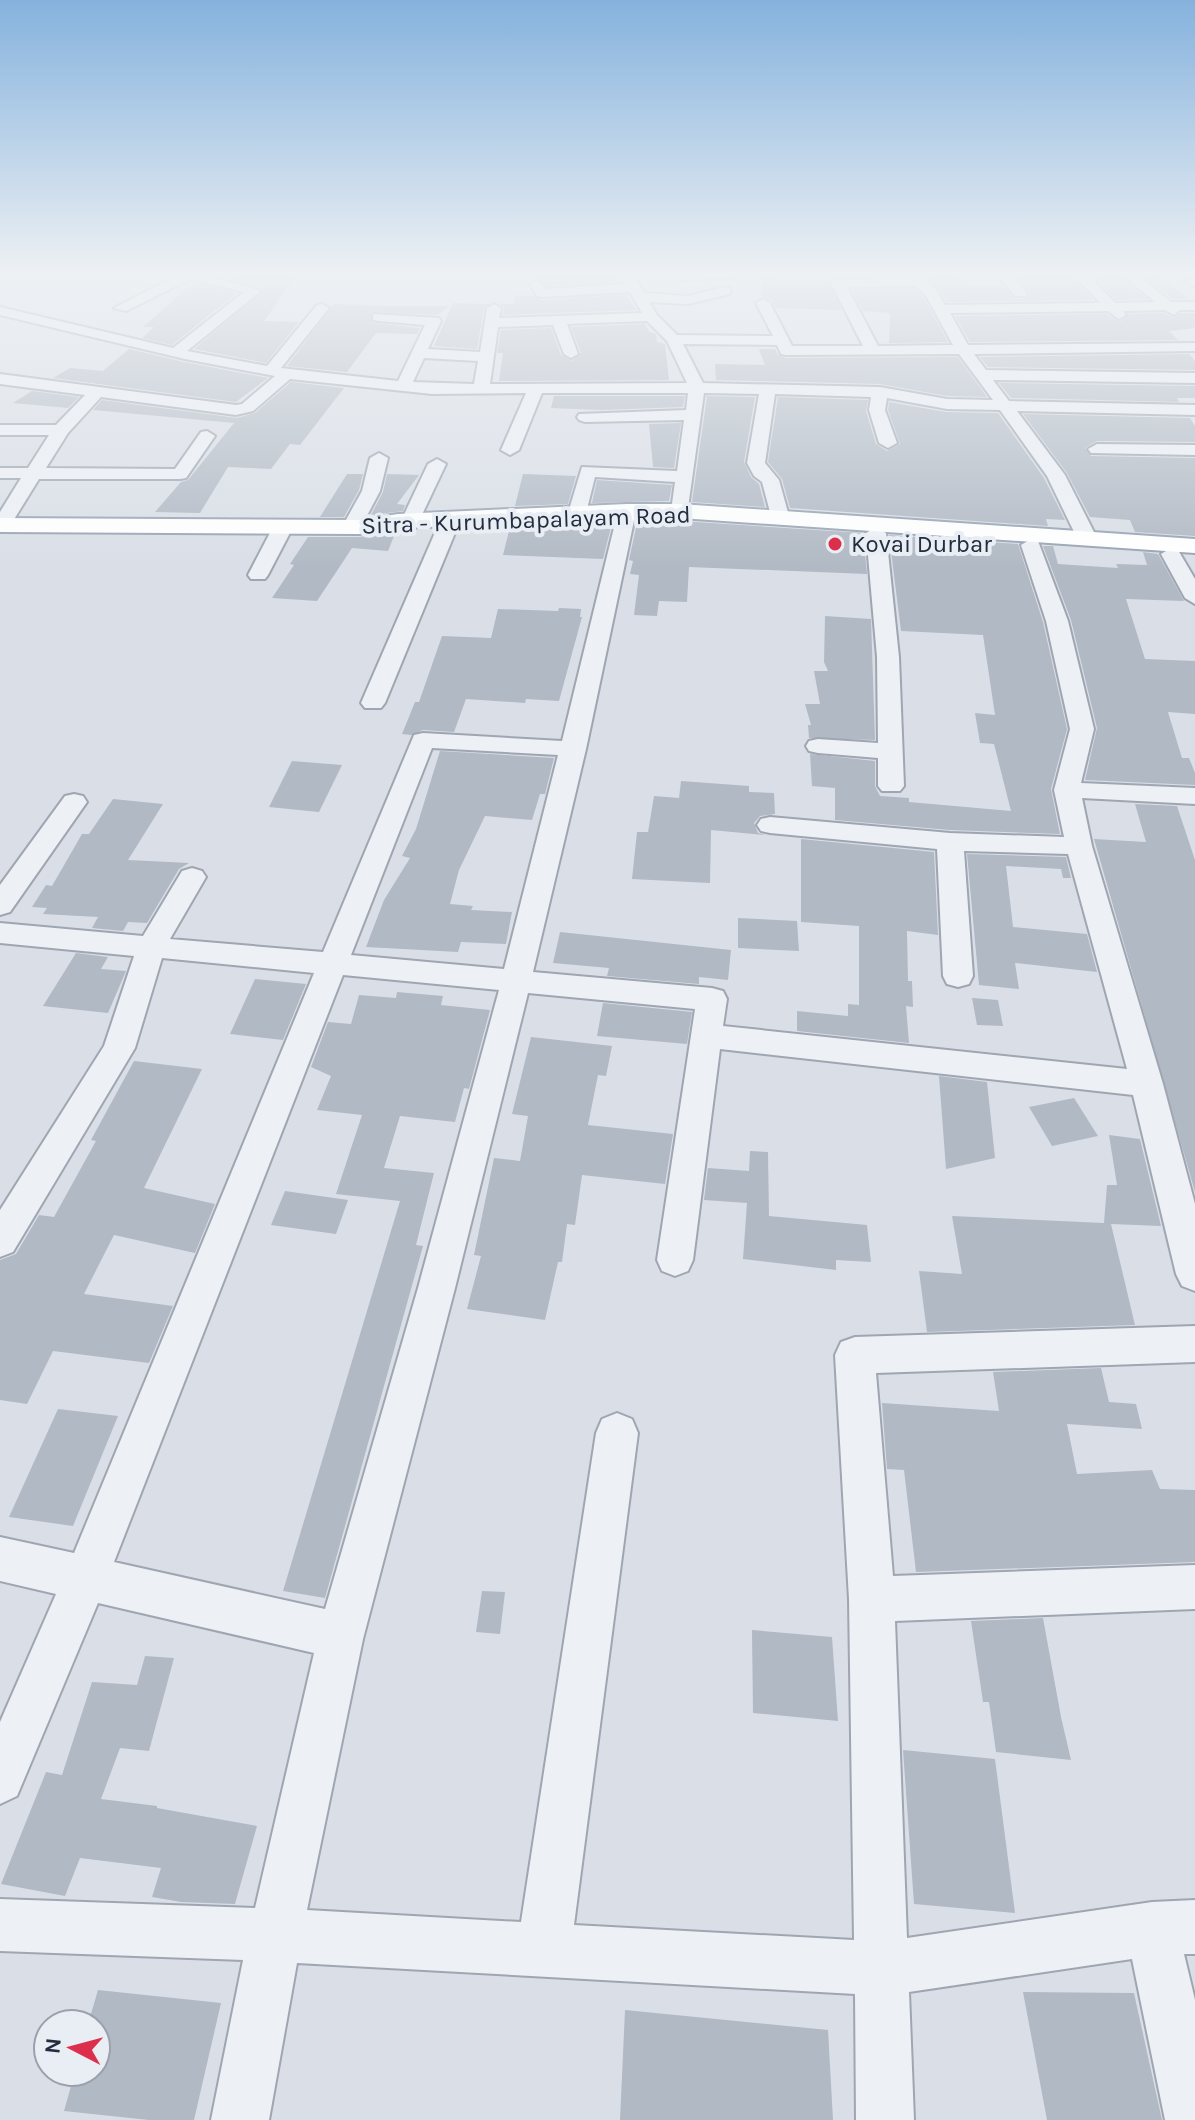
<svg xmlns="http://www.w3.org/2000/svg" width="1195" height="2120" font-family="Karla,sans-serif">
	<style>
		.building { fill: #b1b9c4 }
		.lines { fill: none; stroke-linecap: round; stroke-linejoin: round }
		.minor-casing { stroke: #9fa6b1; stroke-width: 4 }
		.major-casing { stroke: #98a4b4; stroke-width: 4 }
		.minor { fill: #edf0f5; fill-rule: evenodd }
		.major { fill: #fff; fill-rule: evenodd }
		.poi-dot { fill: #dc2f4c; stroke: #e9eef5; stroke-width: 3 }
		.labels { text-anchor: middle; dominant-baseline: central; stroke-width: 8; stroke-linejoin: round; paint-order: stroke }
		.far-street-label { font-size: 24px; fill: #232d3e; stroke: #e9eef5 }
		.far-poi-label { font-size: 24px; fill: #232d3e; stroke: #e9eef5; text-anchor: start }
	</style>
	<rect width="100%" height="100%" fill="#dadfe7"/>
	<!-- building -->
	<g class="building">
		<path d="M211,273H298L264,321L299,322L266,363L194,349L264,291L262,288Z"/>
		<path d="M535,273H614L618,282L547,286L535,278Z"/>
		<path d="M923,273H956L963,285H1002L1015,299H1025L1030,293L1014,273H1069L1093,300L947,302L939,289Z"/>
		<path d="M1091,273L1117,274L1147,299L1116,300Z"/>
		<path d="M1141,274H1158L1189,299H1172Z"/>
		<path d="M761,277L829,280L842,310L776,308L771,300L762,296Z"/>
		<path d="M193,283L237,293L172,345L142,338L154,327H143Z"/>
		<path d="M915,289L924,298L948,342L889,343L890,313L863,311L852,290Z"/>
		<path d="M516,295L533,296L542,300L625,295L637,310L503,315L504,307L500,304H513Z"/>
		<path d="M453,303L489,304L484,308L477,349L434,346Z"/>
		<path d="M334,304L389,306H449L438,315L371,312L372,323L420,328L417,334L376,333L347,372L287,366Z"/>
		<path d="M1164,313L1174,318L1181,313H1195V328L1169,331L1178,340L970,342L955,316L1107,314L1120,322L1129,314Z"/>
		<path d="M645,324L649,332L656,334L657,342L665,344L669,380L499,381L503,353H497L501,330L551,328L561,355L572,361L581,353L571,327Z"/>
		<path d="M129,349L184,362L268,378L236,402L53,378L70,368L103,371Z"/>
		<path d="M759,349H775L778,355L786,358L958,357L987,397L947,396L880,384L716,380L715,364L765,365Z"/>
		<path d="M1189,354L1195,361V370L988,367L980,357Z"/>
		<path d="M291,382L344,388L300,445L290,444L271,469L228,467L200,513L155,512L181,482L188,480L234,423L93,410L102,400L237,418L255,413Z"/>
		<path d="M999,383L1195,386V398H1177L1179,402L1011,398Z"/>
		<path d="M32,391L79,397L68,408L13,403Z"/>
		<path d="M554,396H685L683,407L602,410L551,408Z"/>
		<path d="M707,396L755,397L744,462L751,477L759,484L765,507L692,502Z"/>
		<path d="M778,397L868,400L866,411L876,444L887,451L900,444L888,410L889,402L946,412L998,413L1044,478L1065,520L1046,519L1048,526L790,508L782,479L768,462Z"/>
		<path d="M1023,414L1190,418L1195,426V442L1097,441L1085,448L1091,456L1195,458V536L1135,532L1130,520L1090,517L1067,473Z"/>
		<path d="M681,423L674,468L653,467L649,424Z"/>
		<path d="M347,474H363L359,490L344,517H320Z"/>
		<path d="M387,474L419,475L397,504L405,505L403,511L371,515L383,492Z"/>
		<path d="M523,474L576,476L568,504L515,506Z"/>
		<path d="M597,480L672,485L669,501L592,503Z"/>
		<path d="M680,521L863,533L867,574L689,567L687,602L659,601L657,616L634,615L639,575L630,574L633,561L629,560L637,523Z"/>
		<path d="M612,523L603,559L503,555L510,527Z"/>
		<path d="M396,531L388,551L352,548L317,601L272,598L294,565L290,564L308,537H359Z"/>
		<path d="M889,535L1018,544L1043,622L1067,729L1051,789L1060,834L950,830L835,820V788L812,786L810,754L875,761V786L880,796L909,798V802L1011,811L994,744L980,743L975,713L995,715L983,635L901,631Z"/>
		<path d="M1043,546H1053L1058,564L1118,568L1116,564L1147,565L1143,552L1158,554L1184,601L1126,599L1145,659L1195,661V714L1168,712L1182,758H1189L1195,773V785L1085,780L1097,728L1071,620Z"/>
		<path d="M559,608L581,609L580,617H582L559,701L526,699L525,703L466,699L454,732L423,730L411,735L402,734L415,702H419L442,636L491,638L498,609L558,611Z"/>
		<path d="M825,616L871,619L875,740L809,738L808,725H811L805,704H820L814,671H828L824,662Z"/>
		<path d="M440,751L554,758L545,794H540L532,820L485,816L459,870L450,904L473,906L471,910L512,912L506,944L461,942L458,952L366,947L384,900L410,858L402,856L416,829Z"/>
		<path d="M292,761L342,765L319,812L269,807Z"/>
		<path d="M681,781L749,786V792L774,793L775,814L760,816L754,823L758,833L765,835L711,830L710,883L632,879L637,832H648L654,796L679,798Z"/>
		<path d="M113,799L163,804L128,860L189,863L179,869L147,923L128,922L123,931L92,928L98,917L43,914L47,908L32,907L46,885L52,886L82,834H89Z"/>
		<path d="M1135,804L1177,806L1195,860V1192L1094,839L1146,842Z"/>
		<path d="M801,839L934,852L938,935L907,931L908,981H912L913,1007L906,1006L909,1043L797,1031V1011L848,1016V1004L859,1005V926L801,922Z"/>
		<path d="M967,854L1066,857L1071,878H1063L1061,869L1006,866L1013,927L1087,934L1097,972L1015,963L1019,989L979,985Z"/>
		<path d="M738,918L797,921L799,951L738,948Z"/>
		<path d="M560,932L731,950L728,980L699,977V984L607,976L609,968L553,963Z"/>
		<path d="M76,953L108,957L101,969L126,971L108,1013L43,1006Z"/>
		<path d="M255,979L306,984L283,1040L230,1034Z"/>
		<path d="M397,992L443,996L441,1005L490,1010L469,1089L464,1088L455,1122L400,1116L384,1168L434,1173L416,1245L423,1246L325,1598L283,1591L400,1201L336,1194L362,1115L317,1110L331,1076L311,1067L328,1022L351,1024L359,995L396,998Z"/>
		<path d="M972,998L998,1000L1003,1026L977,1025Z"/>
		<path d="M603,1003L692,1012L687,1044L597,1036Z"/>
		<path d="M531,1037L612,1046L606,1076L598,1075L588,1125L673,1134L665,1184L582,1175L575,1225L567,1224L562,1262H558L545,1320L467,1309L481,1256L474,1255L494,1158L520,1161L528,1116L512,1114Z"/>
		<path d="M134,1061L202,1069L144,1188L215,1204L195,1253L114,1235L84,1294L173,1306L149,1363L53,1351L27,1404L0,1400V1260L16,1254L39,1215L54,1217L96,1141L91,1140Z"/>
		<path d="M939,1076L987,1082L995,1158L946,1169Z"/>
		<path d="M1074,1098L1098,1136L1052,1146L1029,1107Z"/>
		<path d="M1109,1135L1140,1139L1161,1226L1111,1224L1135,1325L927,1332L919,1271L962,1274L952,1216L1104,1223L1107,1185H1117Z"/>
		<path d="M750,1151L768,1152L769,1216L867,1225L871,1262L836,1260V1270L743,1259L747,1203L704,1200L708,1168L749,1171Z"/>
		<path d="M285,1191L348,1200L336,1234L271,1225Z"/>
		<path d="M1101,1368L1109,1402L1136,1404L1142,1429L1067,1424L1077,1474L1152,1470L1160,1489L1195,1490V1562L916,1572L904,1470L887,1469L882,1403L999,1411L993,1372Z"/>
		<path d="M58,1409L118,1416L73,1526L9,1517Z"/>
		<path d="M482,1591L505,1592L500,1634L476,1632Z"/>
		<path d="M1043,1618L1061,1717L1071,1760L996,1752L989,1702H983L971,1621Z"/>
		<path d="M752,1630L832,1637L838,1721L753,1713Z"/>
		<path d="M145,1656L174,1658L149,1751L120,1748L101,1799L157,1806V1808L257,1826L235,1904L181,1902L152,1897L161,1868L80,1858L65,1896L1,1884L46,1772L62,1775L92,1682L137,1685Z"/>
		<path d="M903,1750L995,1759L1015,1913L914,1904Z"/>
		<path d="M98,1990L221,2003L194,2120H149L64,2111L75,2072H96V2024H88Z"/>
		<path d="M1023,1992L1134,1993L1162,2120H1047Z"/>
		<path d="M625,2010L828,2030L833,2120H620Z"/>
	</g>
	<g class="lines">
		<defs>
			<g id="minor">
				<path d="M175,273H199L261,291L187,351L267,366L317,305L322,304L329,308L281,368L398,381L425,325L378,321L373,320V314L439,318L441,321L428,349L480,352L487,308L494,304L501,308L499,318L642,313L630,292L542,297L537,296L530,284L537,280L546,289L626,284L620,273H633L644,293L688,296L725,287L730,288V294L688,304L649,302L657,315L677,335L773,336L756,303L763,299L770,303L792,346H863L831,283L833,280L908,278L904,273H918L937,291L945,305L1100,303L1072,273H1086L1115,303L1155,302L1120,273H1135L1171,302H1195V310H1180L1174,315L1165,310L1123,311L1126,315L1119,319L1108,311L950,313L968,345L1195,343V351L974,354L986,370L1195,373V383L993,380L1009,401L1195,405V415L1017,411L1065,475L1097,538L1087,544L1077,538L1047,476L1000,410L947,409L887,398L885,410L897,443L888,448L879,443L869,410L871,397L775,394L765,463L779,480L789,516L780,522L771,516L762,482L754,476L747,463L759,394L704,393L687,515L680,517L671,511L675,482L595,477L586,513L577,519L568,513L582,467L677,471L684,420L585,422L579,420L577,417L579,414L686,410L688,393H542L519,450L510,455L501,450L526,393L432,394L290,379L253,411L236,415L101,397L68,433L46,468L175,469L201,432L207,431L215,436L186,478L180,479H39L8,529L0,530V512L21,478H0V468H28L49,435H0V425H56L85,395L0,384V374L236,405L242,404L275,376L185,359L0,315V307L173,348L244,292L190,279L126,311L114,308L176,276ZM916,286L926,296L953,345L878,346L847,287ZM647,321L667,341L687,383L490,384L498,327L553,325L564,354L571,358L578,354L567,324ZM683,344L777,345L781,354L786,355L959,354L993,400L947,399L880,387L703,383ZM424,358L478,361L474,384L413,382Z"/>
				<path d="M680,273H743L737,277L685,280L680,279Z"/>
				<path d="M996,273H1010L1027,293L1025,296H1015Z"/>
				<path d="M1193,277L1195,278V287L1186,281Z"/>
				<path d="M1097,444L1195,445V455L1091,453L1088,449Z"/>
				<path d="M379,453L388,458L380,491L359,531H345L342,527L362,491L370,458Z"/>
				<path d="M437,459L446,464L419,521L417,525H403L401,521L428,464Z"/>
				<path d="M627,505L636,511L586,749L533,972L712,988L723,991L727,999L723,1026L1127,1069L1068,854L964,851L973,976L969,984L958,987L947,984L943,976L937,849L770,833L761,831L757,825L761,819L770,817L950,833L1064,837L1054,790L1070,729L1046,621L1021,545L1031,539L1038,541L1068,621L1094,729L1081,783L1195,788V804L1082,798L1092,846L1163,1084L1195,1204V1291L1182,1286L1176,1274L1133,1095L720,1049L693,1260L688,1271L675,1276L662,1271L657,1260L695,1009L528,993L455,1288L363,1639L307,1910L521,1922L596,1433L602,1419L617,1413L632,1419L638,1433L574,1925L854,1940L849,1599L835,1355L841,1342L855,1337L1195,1326V1362L876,1373L893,1576L1195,1565V1609L895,1621L907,1938L1152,1902L1195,1900V1954H1184L1195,2000V2120H1165L1132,1959L909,1992L914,2120H856L855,1994L297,1963L269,2120H211L243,1960L0,1951V1899L255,1908L314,1653L98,1603L17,1796L0,1804V1722L56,1594L0,1581V1537L74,1553L314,973L162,958L135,1048L13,1252L0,1257V1210L104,1046L134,956L0,943V923L143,936L182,871L192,868L202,871L206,877L170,939L323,952L414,735L423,733L562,741L618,511ZM432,748L558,755L504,969L351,955ZM343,975L499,990L418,1288L325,1609L114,1562Z"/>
				<path d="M283,521L293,527L268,575L265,579H251L248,575L273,527Z"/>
				<path d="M447,522L457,528L385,703L381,708H365L361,703L437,528Z"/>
				<path d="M876,527L886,533L899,657L904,786L900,791H882L878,786V758L818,753L809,751L806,746L809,741L818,739L878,743L877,657L866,533Z"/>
				<path d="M1171,548L1178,550L1195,579V604L1185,598L1161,554Z"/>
				<path d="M74,794L83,796L87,802L10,912L0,915V885L65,796Z"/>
			</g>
			<path id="major" d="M627,504H680L1195,539V553L680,518L398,528L359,534L0,532V518L359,520L398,514Z"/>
		</defs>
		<!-- minor casing -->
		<use href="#minor" class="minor-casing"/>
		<!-- major casing -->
		<use href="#major" class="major-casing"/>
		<!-- minor -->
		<use href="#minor" class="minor"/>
		<!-- major -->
		<use href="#major" class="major"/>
	</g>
	<!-- sky -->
	<linearGradient id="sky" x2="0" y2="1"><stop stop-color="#85b2dd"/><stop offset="0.48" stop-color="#eef1f4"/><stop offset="1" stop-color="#eef1f4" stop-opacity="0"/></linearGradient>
	<rect width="1195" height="570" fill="url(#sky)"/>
	<!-- markers -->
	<circle class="poi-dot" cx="835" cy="544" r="8"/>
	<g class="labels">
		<!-- far-street labels -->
		<g class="far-street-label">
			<text transform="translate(526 520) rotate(-2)">Sitra - Kurumbapalayam Road</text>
		</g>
		<!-- far-poi labels -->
		<g class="far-poi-label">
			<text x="851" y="544">Kovai Durbar</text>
		</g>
	</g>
	<!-- north arrow -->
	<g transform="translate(72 2048) rotate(276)"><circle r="38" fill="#e9eef5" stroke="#9aa1ac" stroke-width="2"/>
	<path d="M0-6L14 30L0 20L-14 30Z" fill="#dc2f4c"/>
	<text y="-12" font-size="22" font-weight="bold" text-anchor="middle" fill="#232d3e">N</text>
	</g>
</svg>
